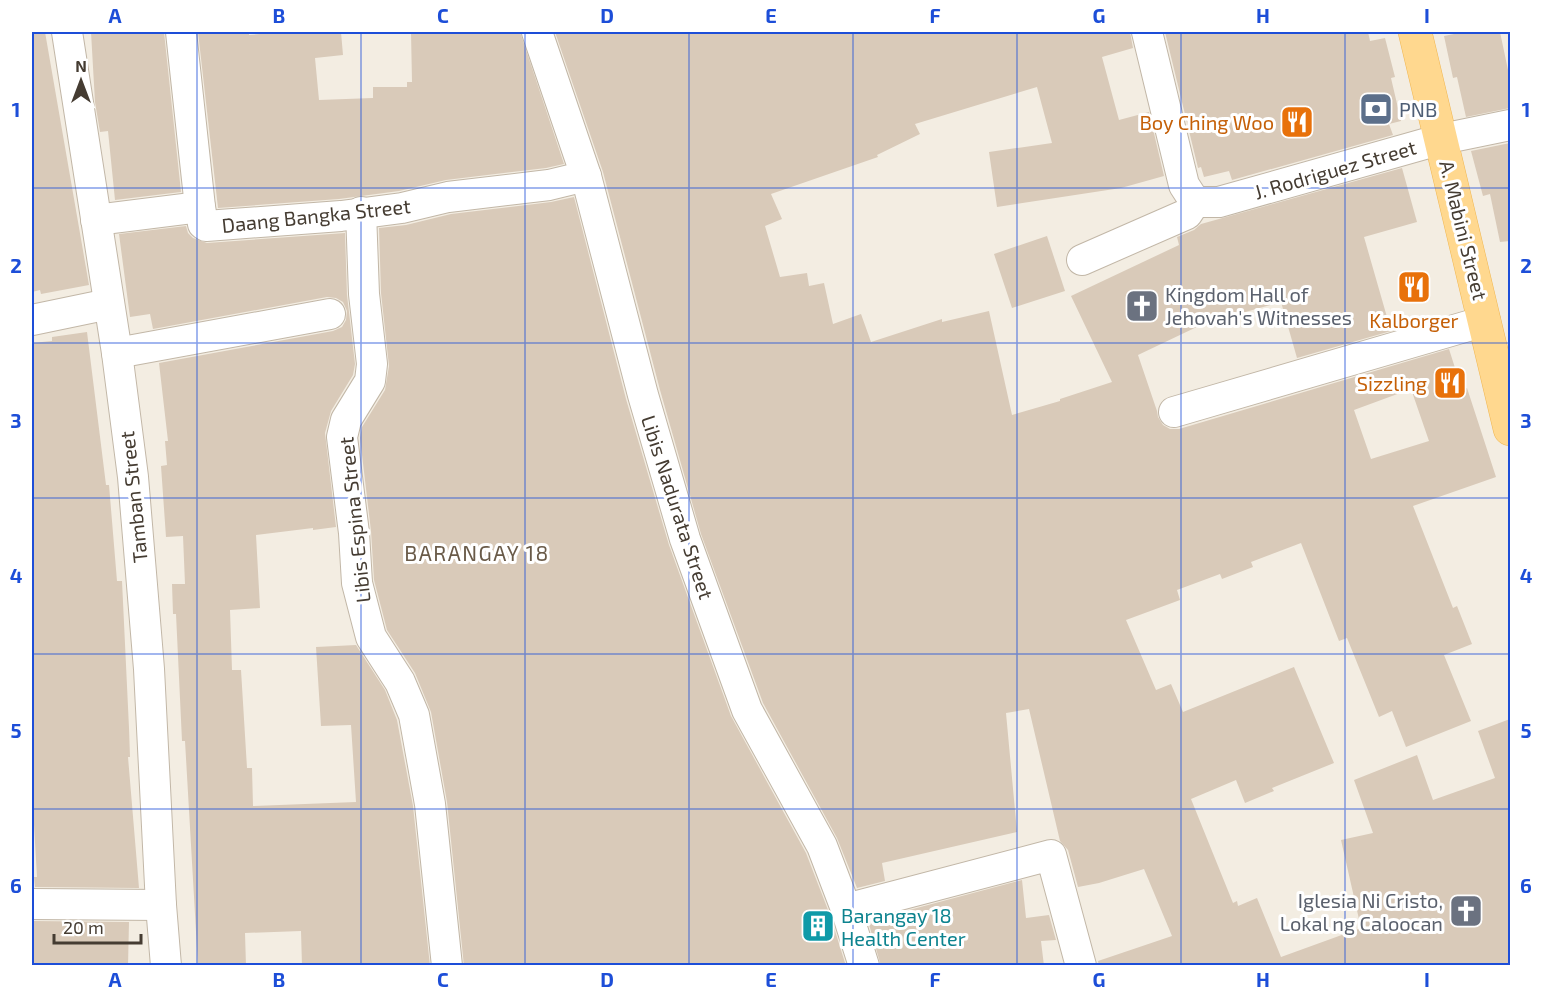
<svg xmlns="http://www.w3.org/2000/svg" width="1542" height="997" font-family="'Exo 2',sans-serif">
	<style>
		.building { fill: #d9cab9; fill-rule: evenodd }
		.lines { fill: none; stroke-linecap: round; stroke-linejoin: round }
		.minor-casing { stroke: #c2b7a7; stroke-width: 32 }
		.major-casing { stroke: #f0b753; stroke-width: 34 }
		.minor { stroke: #fff; stroke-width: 30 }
		.major { stroke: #ffd88f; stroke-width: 33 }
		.grid { fill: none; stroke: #1d4ed8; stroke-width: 1.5; stroke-opacity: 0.55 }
		.labels { text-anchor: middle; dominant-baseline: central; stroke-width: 6; stroke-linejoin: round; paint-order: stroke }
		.service-label { font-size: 20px; fill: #4e5e75; stroke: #fff; text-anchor: start }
		.food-label { font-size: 20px; fill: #c56008; stroke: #fff; text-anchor: end }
		.street-label { font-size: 20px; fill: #453c32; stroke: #fff }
		.worship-label { font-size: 20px; fill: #5b616d; stroke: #fff; text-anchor: start }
		.culture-label { font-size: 20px; fill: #0d838f; stroke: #fff; text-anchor: start }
		.neighbourhood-label { font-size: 21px; letter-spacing: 1.5px; fill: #695a48; stroke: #fff }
		.neatline { fill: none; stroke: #1d4ed8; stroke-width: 2 }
		.grid-label { font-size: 20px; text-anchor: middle; font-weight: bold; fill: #1d4ed8 }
	</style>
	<rect width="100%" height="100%" fill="#f3ede2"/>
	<!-- building -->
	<g class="building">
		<path d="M32,32H45L89,285L41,294L40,290L32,292Z"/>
		<path d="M91,32H164L181,192L115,200L108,131L100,132L95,102Z"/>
		<path d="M198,32H249V35L284,32H341L343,55L315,58L319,100L373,98V87H407V82H412L411,32H520L564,164L546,168L446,180L399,191L339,199L218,208Z"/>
		<path d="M555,32H1130L1133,48L1102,57L1119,120L1149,112L1164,176L1121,188L997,207L989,152L1052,143L1037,87L915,124L920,134L877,155L878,157L771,194L782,219L765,226L780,277L807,273L809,286L824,283L833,324L861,314L871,342L942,319V322L989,311L1012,415L1060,401V399L1112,382L1071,296L1179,245L1177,237L1194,230L1201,224L1402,168L1417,222L1364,237L1391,331L1297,358L1281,302L1203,324L1138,355L1157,411L1158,417L1163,425L1170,429H1179L1449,349L1462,390L1467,388L1496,477L1413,506L1453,608L1457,606L1472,644L1444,655L1471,721L1406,747L1392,711L1379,717L1347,638L1339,641L1301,543L1251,562L1253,567L1222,579L1220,574L1177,590L1180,600L1126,620L1156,690L1171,684L1183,712L1294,667L1334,763L1272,788L1274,791L1245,803L1236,780L1191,799L1233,903L1237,901L1238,906L1257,898L1281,957L1361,928L1341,840L1373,833L1354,780L1417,755L1433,800L1495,778L1478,731L1510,719V966H1099L1098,961L1172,936L1144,869L1099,883L1078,887L1068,850L1060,841L1029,709L1006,713L1017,832L882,863L885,881L857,888L837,838L763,703L701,534L660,390L603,172ZM1411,389L1429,441L1371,459L1354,410Z"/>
		<path d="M1165,32H1368L1370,41L1385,38L1395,77L1391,78L1401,121L1389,124L1393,135L1232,180L1229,171L1204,177L1201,167L1198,168Z"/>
		<path d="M1464,32H1500L1508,70H1510V108L1466,117L1457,77L1453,78L1444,36Z"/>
		<path d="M1510,143V241L1500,242L1490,194L1483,196L1471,151Z"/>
		<path d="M574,197L626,399L669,545L731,716L806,853L830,915L846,966H464L447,802L431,712L415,673L387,630L374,580L371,531L360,438L362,427L385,390L389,366L381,293L379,228L406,225L451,214L551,202Z"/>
		<path d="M186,226L188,233L193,238L207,243L345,233L347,295L355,364L353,375L331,411L325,433L336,527L313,530V528L256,535L260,608L230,610L232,670H241L247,768H252L253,806L356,802L351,725L321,726L316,647L356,645L385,690L397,720L413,806L430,966H302L301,931L245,933L246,966H198L185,741H182L176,614H173L172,584H185L183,536L166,537L161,466L167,465L165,441H168L159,363L333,331L342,327L346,320L347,311L343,302L336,298L327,297L153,329L150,314L130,317L119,234Z"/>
		<path d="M1047,236L1065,291L1012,308L994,254Z"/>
		<path d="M87,332L106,485H109L117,581H122L129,728L130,757H128L139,888L35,887L34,877H37L32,790V343L52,341V337Z"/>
		<path d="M1022,880L1026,918L1049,915L1056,940L1041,941L1044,966H881L868,921Z"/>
		<path d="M33,921L129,922L128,966H32Z"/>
	</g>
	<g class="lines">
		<defs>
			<g id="minor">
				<path d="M67,32L117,353L133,477L149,669L161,905L166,966"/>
				<path d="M181,32L200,207L203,224L206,226L341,216L402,208L448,197L549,185L586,176"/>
				<path d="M537,32L586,176L643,395L685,539L747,710L822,846L846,909L864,966"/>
				<path d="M1147,32L1184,185L1195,202"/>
				<path d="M1195,202H1219L1442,139L1510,125"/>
				<path d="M361,212L364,294L372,364L370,381L346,420L342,437L354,533L357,583L371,637L400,682L414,715L430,804L447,966"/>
				<path d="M96,220L200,207"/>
				<path d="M1082,260L1187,214L1195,202"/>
				<path d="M32,320L109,304"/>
				<path d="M117,353L330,314"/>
				<path d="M1174,412L1485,321"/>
				<path d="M32,904L161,905"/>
				<path d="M846,909L1051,855L1081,966"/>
			</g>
			<path id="major" d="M1415,32L1510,429"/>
		</defs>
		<!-- minor casing -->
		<use href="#minor" class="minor-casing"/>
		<!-- major casing -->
		<use href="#major" class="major-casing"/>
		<!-- minor -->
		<use href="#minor" class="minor"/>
		<!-- major -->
		<use href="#major" class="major"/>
	</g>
	<!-- grid -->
	<path class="grid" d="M197,32V966M361,32V966M525,32V966M689,32V966M853,32V966M1017,32V966M1181,32V966M1345,32V966M32,188H1510M32,343H1510M32,498H1510M32,654H1510M32,809H1510"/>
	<!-- icons -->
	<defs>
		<symbol id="bank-square" viewBox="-11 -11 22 22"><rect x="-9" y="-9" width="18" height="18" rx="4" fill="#5c6f8a" stroke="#fff"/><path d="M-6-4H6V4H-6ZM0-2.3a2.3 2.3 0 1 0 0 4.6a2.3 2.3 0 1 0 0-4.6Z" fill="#fff"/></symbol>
		<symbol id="restaurant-square" viewBox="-11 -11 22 22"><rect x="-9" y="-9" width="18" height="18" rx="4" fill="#e8710a" stroke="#fff"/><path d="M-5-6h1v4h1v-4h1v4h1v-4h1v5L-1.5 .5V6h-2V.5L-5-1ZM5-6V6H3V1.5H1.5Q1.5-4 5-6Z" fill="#fff"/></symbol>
		<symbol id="church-square" viewBox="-11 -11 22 22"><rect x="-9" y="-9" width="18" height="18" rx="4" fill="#6b7280" stroke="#fff"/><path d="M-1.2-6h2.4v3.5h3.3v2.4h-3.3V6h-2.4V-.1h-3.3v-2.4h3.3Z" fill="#fff"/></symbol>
		<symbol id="building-square" viewBox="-11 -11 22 22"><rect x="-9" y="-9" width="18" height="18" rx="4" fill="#0f9aa8" stroke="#fff"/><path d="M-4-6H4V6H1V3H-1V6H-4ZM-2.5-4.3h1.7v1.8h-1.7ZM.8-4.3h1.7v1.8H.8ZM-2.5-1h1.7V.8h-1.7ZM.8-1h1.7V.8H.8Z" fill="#fff"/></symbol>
	</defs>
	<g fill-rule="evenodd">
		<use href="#bank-square" x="1357" y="90" width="38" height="38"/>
		<use href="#restaurant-square" x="1278" y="103" width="38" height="38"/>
		<use href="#restaurant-square" x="1395" y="268" width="38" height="38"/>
		<use href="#church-square" x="1123" y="287" width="38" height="38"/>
		<use href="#restaurant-square" x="1431" y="364" width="38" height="38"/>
		<use href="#church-square" x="1447" y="892" width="38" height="38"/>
		<use href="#building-square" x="799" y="907" width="38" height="38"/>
	</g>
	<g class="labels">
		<!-- service labels -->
		<g class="service-label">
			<text x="1399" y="109">PNB</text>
		</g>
		<!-- food labels -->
		<g class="food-label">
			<text x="1274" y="122">Boy Ching Woo</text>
			<text x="1414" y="320" text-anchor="middle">Kalborger</text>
			<text x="1427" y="383">Sizzling</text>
		</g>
		<!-- street labels -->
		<g class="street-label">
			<text transform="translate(1335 169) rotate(-16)">J. Rodriguez Street</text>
			<text transform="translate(316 215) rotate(-6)">Daang Bangka Street</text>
			<text transform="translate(1464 230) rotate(76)">A. Mabini Street</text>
			<text transform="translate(133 497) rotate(-96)">Tamban Street</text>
			<text transform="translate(678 507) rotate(72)">Libis Nadurata Street</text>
			<text transform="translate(354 520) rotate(-96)">Libis Espina Street</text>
		</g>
		<!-- worship labels -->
		<g class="worship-label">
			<text x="1165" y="294">Kingdom Hall of<tspan x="1165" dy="23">Jehovah's Witnesses</tspan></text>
			<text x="1443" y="900" text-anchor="end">Iglesia Ni Cristo,<tspan x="1443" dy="23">Lokal ng Caloocan</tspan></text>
		</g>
		<!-- culture labels -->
		<g class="culture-label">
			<text x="841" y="915">Barangay 18<tspan x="841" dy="23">Health Center</tspan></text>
		</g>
		<!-- neighbourhood labels -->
		<g class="neighbourhood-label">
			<text x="477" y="552">BARANGAY 18</text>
		</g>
	</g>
	<!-- border -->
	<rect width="1542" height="997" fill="none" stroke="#ffffff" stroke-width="66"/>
	<!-- north arrow -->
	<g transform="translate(81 81)" stroke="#ffffff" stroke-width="4.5" paint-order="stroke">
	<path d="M0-4.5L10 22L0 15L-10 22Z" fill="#453c32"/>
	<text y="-9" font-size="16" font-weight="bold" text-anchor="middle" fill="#453c32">N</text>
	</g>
	<!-- scale -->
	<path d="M54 934v9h87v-9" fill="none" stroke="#453c32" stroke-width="3"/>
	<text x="63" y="934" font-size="18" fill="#453c32" stroke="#ffffff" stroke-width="4.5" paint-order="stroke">20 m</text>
	<rect x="33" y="33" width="1476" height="931" class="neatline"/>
	<g class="grid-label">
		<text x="115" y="23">A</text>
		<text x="279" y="23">B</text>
		<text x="443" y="23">C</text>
		<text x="607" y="23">D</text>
		<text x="771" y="23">E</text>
		<text x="935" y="23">F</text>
		<text x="1099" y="23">G</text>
		<text x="1263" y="23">H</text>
		<text x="1427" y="23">I</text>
		<text x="16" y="117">1</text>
		<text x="1526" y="117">1</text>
		<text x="16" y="273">2</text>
		<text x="1526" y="273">2</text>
		<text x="16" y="428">3</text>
		<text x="1526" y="428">3</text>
		<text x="16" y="583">4</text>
		<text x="1526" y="583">4</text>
		<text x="16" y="738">5</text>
		<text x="1526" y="738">5</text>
		<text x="16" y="893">6</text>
		<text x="1526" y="893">6</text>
		<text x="115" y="987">A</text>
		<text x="279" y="987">B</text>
		<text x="443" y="987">C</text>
		<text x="607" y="987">D</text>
		<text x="771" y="987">E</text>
		<text x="935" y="987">F</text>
		<text x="1099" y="987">G</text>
		<text x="1263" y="987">H</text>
		<text x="1427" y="987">I</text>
	</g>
</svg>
